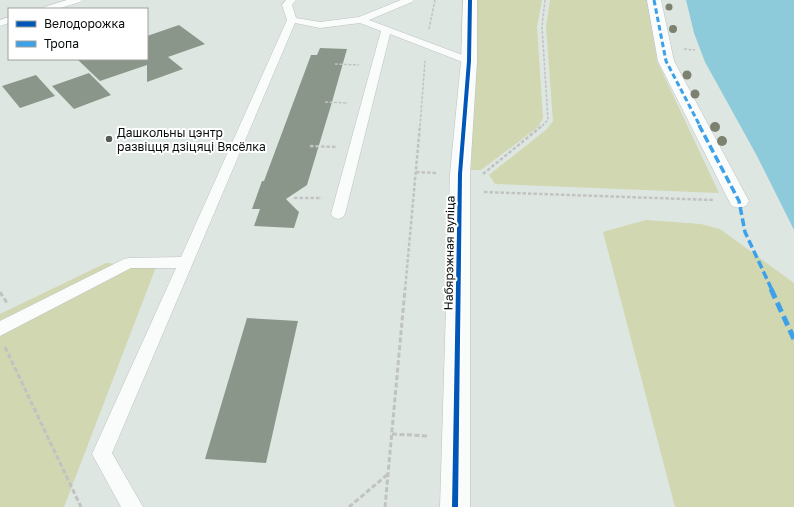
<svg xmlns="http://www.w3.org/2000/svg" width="794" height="507" font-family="'Golos Text',sans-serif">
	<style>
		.green { fill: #d0d7b1 }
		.water { fill: #8ecbda }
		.building { fill: #8b968b }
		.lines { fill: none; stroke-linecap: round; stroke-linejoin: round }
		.lane-casing { stroke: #bdc2c0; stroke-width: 1 }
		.street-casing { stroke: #bdc2c0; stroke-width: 1 }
		.secondary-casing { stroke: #bdc2c0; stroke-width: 1 }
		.path-far2 { stroke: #c1c3c3; stroke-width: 1.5; stroke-dasharray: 3 1.5; stroke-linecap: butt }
		.path-far1 { stroke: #c1c3c3; stroke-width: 2.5; stroke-dasharray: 3.5 2; stroke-linecap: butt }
		.path { stroke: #c1c3c3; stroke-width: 3; stroke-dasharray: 5 2.5; stroke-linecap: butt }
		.lane { fill: #fafbfb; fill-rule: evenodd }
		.street { fill: #fafbfb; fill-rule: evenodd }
		.secondary { fill: #fafbfb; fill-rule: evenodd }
		.quiet-far2 { stroke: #3ca1e9; stroke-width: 3; stroke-dasharray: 5.5 3; stroke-linecap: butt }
		.quiet-far1 { stroke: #3ca1e9; stroke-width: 3.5; stroke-dasharray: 8 3.5; stroke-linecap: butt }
		.quiet { stroke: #3ca1e9; stroke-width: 5; stroke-dasharray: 10 5; stroke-linecap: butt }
		.cycleway-casing { stroke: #fff; stroke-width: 3 }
		.cycleway { fill: #0057b8; fill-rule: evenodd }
		.tree { fill: #7d816f }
		.poi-dot { fill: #545a57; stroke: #fff; stroke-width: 1.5 }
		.labels { text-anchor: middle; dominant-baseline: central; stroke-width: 4; stroke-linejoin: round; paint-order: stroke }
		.poi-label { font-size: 12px; fill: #090e0c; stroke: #fff; text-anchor: start }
		.street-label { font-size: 12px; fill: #090e0c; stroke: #fff }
	</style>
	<rect width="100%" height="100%" fill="#dee6e2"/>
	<!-- green -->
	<g class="green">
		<path d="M477,0H542L537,27L543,118L538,127L481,170H471Z"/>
		<path d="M550,0H646L657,61L719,193L495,184L489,175L547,129L553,121L546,27Z"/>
		<path d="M646,220L701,224L720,229L794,283V507H675L603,232Z"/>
		<path d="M106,263L156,267L64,507H0V314Z"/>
	</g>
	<!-- water -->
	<path class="water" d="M686,0H794V230L757,156L705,62L694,33Z"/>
	<!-- building -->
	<g class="building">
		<path d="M179,25L205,44L168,57L183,69L147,82V65L100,81L77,59H147V36Z"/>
		<path d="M320,48L347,49L332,102L307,185L286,199L299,212L294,228L254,226L260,209H252L262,181H264L311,55H317Z"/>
		<path d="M89,73L111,95L74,109L52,86Z"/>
		<path d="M36,75L55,96L20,108L2,86Z"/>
		<path d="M247,318L298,321L266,463L205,459Z"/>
	</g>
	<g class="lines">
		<defs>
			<g id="lane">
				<path d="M67,0H82L80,2L57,9H42L44,7Z"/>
				<path d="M286,0H296L292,5L296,18L320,22L359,17L401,0H414L412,2L369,20L473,59L474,61L469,64L465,63L390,34L345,214L343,217L338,219L333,217L331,214L381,31L360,23L320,28L295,23L112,453L143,507H121L92,454L176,268H131L0,336V321L124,259L129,258L181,257L287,20L282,5Z"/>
				<path d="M9,17V23L0,26V20Z"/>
			</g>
			<path id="street" d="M647,0H661L674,61L749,201L746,206L739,208L732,206L729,201L658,61Z"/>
			<path id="secondary" d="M463,0H477V61L470,174V507H440L450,174L461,61Z"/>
		</defs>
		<!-- lane casing -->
		<use href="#lane" class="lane-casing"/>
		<!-- street casing -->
		<use href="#street" class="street-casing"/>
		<!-- secondary casing -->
		<use href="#secondary" class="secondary-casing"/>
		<!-- path-far2 -->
		<g class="path-far2">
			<path d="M429,29L435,0"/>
			<path d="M684,49L695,50"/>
			<path d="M335,64L359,65"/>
			<path d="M325,102L348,103"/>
			<path d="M420,126L425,61"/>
			<path d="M542,126L548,120L542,27L545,0"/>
		</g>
		<!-- path-far1 -->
		<g class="path-far1">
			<path d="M310,146L336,147"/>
			<path d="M416,172L436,173"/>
			<path d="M483,174L543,125"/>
			<path d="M484,192L713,200"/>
			<path d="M294,198H322"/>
			<path d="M405,290L420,125"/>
		</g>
		<!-- path -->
		<g class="path">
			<path d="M0,292L7,303"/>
			<path d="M5,347L81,507"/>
			<path d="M392,434L428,436"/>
			<path d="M349,507L388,474"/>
			<path d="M385,507L405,289"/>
		</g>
		<!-- lane -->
		<use href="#lane" class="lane"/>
		<!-- street -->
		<use href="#street" class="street"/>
		<!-- secondary -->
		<use href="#secondary" class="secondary"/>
		<!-- quiet-far2 -->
		<path class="quiet-far2" d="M654,0L666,61L700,126"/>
		<!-- quiet-far1 -->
		<path class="quiet-far1" d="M699,125L739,201L745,232L772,290"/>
		<!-- quiet -->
		<path class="quiet" d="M771,289L794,339"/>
		<defs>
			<path id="cycleway" d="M468,0H472L471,61L462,174L458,507H452L458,174L467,61Z"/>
		</defs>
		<!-- cycleway casing -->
		<use href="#cycleway" class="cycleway-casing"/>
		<!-- cycleway -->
		<use href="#cycleway" class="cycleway"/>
	</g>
	<!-- trees -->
	<g class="tree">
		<circle cx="669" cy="7" r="3.5"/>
		<circle cx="673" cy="29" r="4"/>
		<circle cx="687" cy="75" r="4.5"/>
		<circle cx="695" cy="94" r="4.5"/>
		<circle cx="715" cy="127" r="5"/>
		<circle cx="722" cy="141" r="5"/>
	</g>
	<!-- markers -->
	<circle class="poi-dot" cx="109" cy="139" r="4"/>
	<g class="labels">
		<!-- poi labels -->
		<g class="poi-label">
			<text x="117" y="132">Дашкольны цэнтр<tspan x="117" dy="14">развіцця дзіцяці Вясёлка</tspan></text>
		</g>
		<!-- street labels -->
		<g class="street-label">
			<text transform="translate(449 253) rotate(-89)">Набярэжная вуліца</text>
		</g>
	</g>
	<!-- legend -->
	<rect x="8" y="8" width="140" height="52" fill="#ffffff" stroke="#9d9f9e"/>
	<rect x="16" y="21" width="20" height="6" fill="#0057b8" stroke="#9d9f9e"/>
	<text x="44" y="28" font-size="12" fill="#090e0c">Велодорожка</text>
	<rect x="16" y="41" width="20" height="6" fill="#3ca1e9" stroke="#9d9f9e"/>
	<text x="44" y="48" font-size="12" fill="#090e0c">Тропа</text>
</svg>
